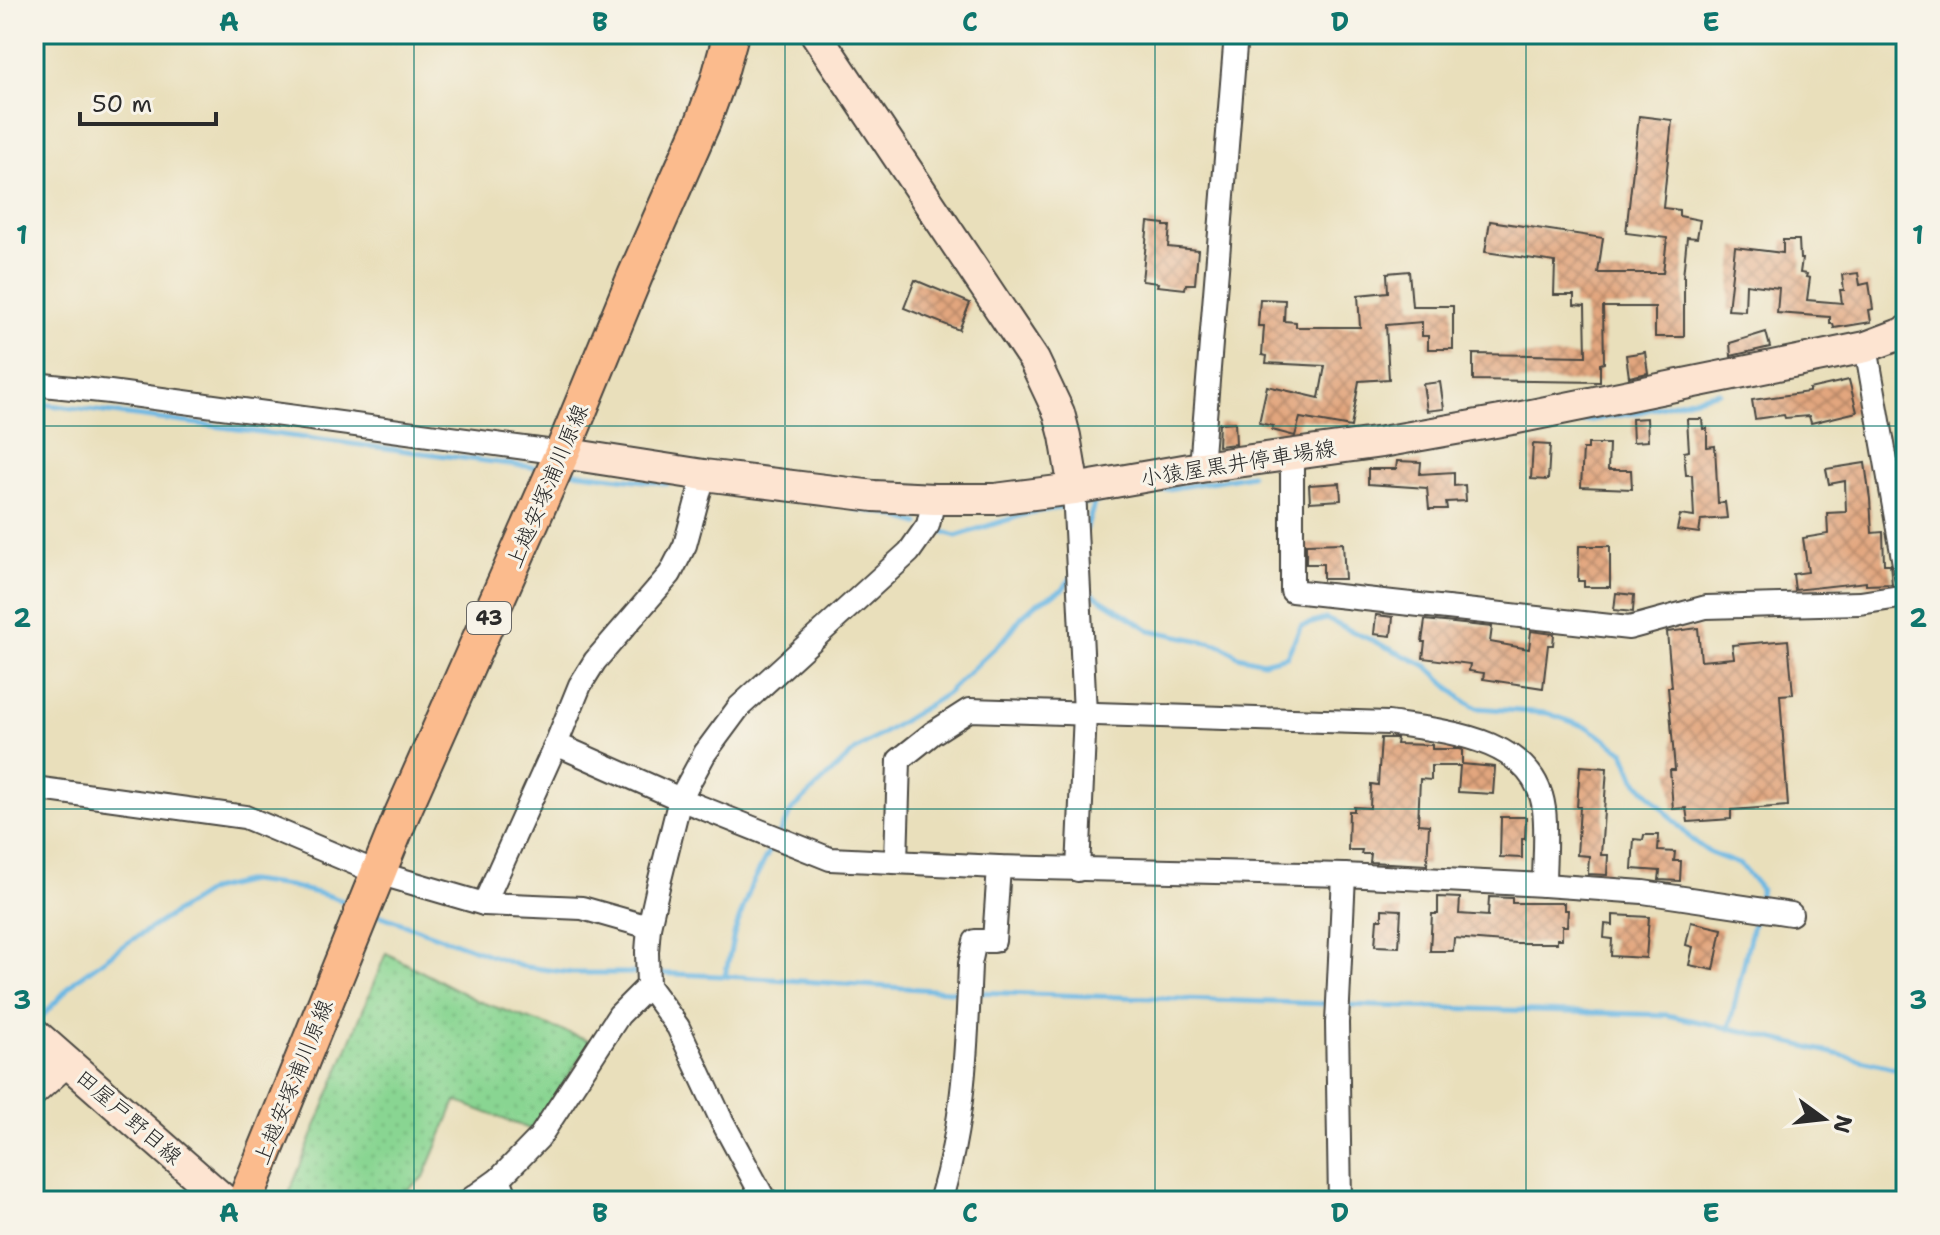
<svg xmlns="http://www.w3.org/2000/svg" width="1940" height="1235" font-family="'Shantell Sans','Klee One',sans-serif">
	<style>
		.park { fill: url(#park-dots); stroke: #5a805e; stroke-width: 2 }
		.lines { fill: none; stroke-linecap: round; stroke-linejoin: round }
		.stream { stroke: #6ab7e3; stroke-width: 5 }
		.building { fill: url(#building-cross-hatch) }
		.street-casing { stroke: #484641; stroke-width: 26 }
		.secondary-casing { stroke: #484641; stroke-width: 34 }
		.primary-casing { stroke: #484641; stroke-width: 38 }
		.street { stroke: #fff; stroke-width: 22 }
		.secondary { stroke: #fde4d1; stroke-width: 30 }
		.primary { stroke: #fbbb8d; stroke-width: 34 }
		.grid { fill: none; stroke: #0f766e; stroke-width: 2; stroke-opacity: 0.55 }
		.labels { text-anchor: middle; dominant-baseline: central; stroke-width: 6; stroke-linejoin: round; paint-order: stroke }
		.shield { fill: #f7f3e8; stroke: #686764; stroke-width: 2 }
		.shield-label { font-size: 20px; font-weight: bold; fill: #2b2b2b }
		.street-label { font-size: 22px; fill: #2b2b2b; stroke: #f7f3e8 }
		.neatline { fill: none; stroke: #0f766e; stroke-width: 3 }
		.grid-label { font-size: 26px; text-anchor: middle; font-weight: bold; fill: #0f766e }
	</style>
	<defs>
		<pattern id="park-dots" width="8" height="8" patternUnits="userSpaceOnUse" patternTransform="scale(2)"><rect width="8" height="8" fill="#89d592"/><path d="M2 2h.1M6 6h.1" fill="none" stroke="#76b77e" stroke-width="1.8" stroke-linecap="round"/></pattern>
		<pattern id="building-cross-hatch" width="8" height="8" patternUnits="userSpaceOnUse" patternTransform="scale(2)"><rect width="8" height="8" fill="#e2a67e"/><path d="M0 0l8 8M0 8l8-8" fill="none" stroke="#b78767"/></pattern>
	</defs>
	<rect width="100%" height="100%" fill="#f7f3e8"/>
	<filter id="ink" filterUnits="userSpaceOnUse"><feTurbulence type="fractalNoise" baseFrequency=".0125" numOctaves="2"/><feDisplacementMap in="SourceGraphic" scale="16" xChannelSelector="R" yChannelSelector="G"/><feConvolveMatrix kernelMatrix="1 2 1 2 8 2 1 2 1" color-interpolation-filters="sRGB"/></filter>
	<filter id="wash" filterUnits="userSpaceOnUse"><feTurbulence type="fractalNoise" baseFrequency=".006" numOctaves="4" result="noise"/><feDisplacementMap in="SourceGraphic" scale="32" xChannelSelector="R" yChannelSelector="G"/><feGaussianBlur stdDeviation="1.8" result="paint"/><feColorMatrix in="noise" values="0 0 0 0 0 0 0 0 0 0 0 0 0 0 0 0 0 1.4 0 .05"/><feComposite in="paint" operator="in"/></filter>
	<g filter="url(#wash)">
		<rect width="100%" height="100%" fill="#e9dfbb"/>
		<!-- park -->
		<path class="park" d="M386,953L478,1001L592,1041L532,1130L456,1101L424,1177L392,1201H286Z"/>
		<g class="lines">
			<!-- stream -->
			<g class="stream">
				<path d="M34,403L540,468"/>
				<path d="M1549,427L1635,413L1719,392"/>
				<path d="M566,471L667,484"/>
				<path d="M1079,504L1251,475"/>
				<path d="M855,509L885,513L919,524"/>
				<path d="M933,528L956,536L1029,513L1069,506"/>
				<path d="M1086,530L1095,501"/>
				<path d="M1085,589L1150,630L1222,645L1238,656L1263,662L1287,656L1301,626L1326,619L1427,666L1462,699L1477,708L1547,713L1589,728L1624,752L1635,779L1692,840L1710,853L1741,865L1761,889L1758,902"/>
				<path d="M779,834L792,810L856,750L946,694L1007,636L1022,616L1037,603L1062,590L1071,578"/>
				<path d="M376,914L520,966L572,973H640"/>
				<path d="M654,973L742,977L964,992"/>
				<path d="M725,976L734,934L751,886L774,842"/>
				<path d="M974,992L1331,1004"/>
				<path d="M1345,1005L1667,1015L1747,1032L1906,1071"/>
				<path d="M36,1023L76,980L127,943L210,890L249,881L289,886L329,896L352,904"/>
				<path d="M1729,1029L1755,915"/>
			</g>
		</g>
		<g id="blocks">
			<!-- building -->
			<g class="building">
				<path d="M1639,116L1672,120L1663,208L1679,210V216L1700,220L1697,238L1687,237L1683,277H1684V337H1655V307H1603L1604,363L1600,364V382L1473,380V354L1586,356L1585,306L1574,305V295H1554L1555,262L1485,252L1490,221L1603,238L1598,273H1663L1667,238L1626,233Z"/>
				<path d="M1148,222L1164,224V226H1170L1168,247L1198,250L1195,284H1186L1185,289L1157,286L1158,283L1142,281Z"/>
				<path d="M1783,240H1799L1800,259H1802L1800,273L1807,274L1806,277L1810,278L1807,300L1842,303L1840,290H1844L1842,275L1858,273L1860,285L1869,283L1873,309L1869,310L1871,322L1834,328L1833,324H1830V317L1777,313L1779,288L1746,284L1745,311L1728,310L1735,247L1783,253Z"/>
				<path d="M1409,271L1412,306H1453V349H1428V336H1422V322L1386,325L1389,379L1359,381L1351,427L1300,418L1295,436L1272,430L1273,426L1259,423L1267,386L1319,398L1325,366L1266,363L1267,356L1262,355L1264,326H1258L1260,299L1285,300L1284,321L1296,322V327H1360L1358,295L1388,292L1387,273Z"/>
				<path d="M915,280L970,303L959,330L904,308Z"/>
				<path d="M1766,332L1770,347L1731,356L1730,343Z"/>
				<path d="M1645,352L1648,373L1629,377L1626,355Z"/>
				<path d="M1849,380L1857,412L1811,423L1809,416L1785,418L1784,415L1755,419L1752,400L1809,392V389Z"/>
				<path d="M1440,382L1444,409L1427,411L1423,384Z"/>
				<path d="M1647,418L1648,441L1633,442L1632,419Z"/>
				<path d="M1687,419H1702L1703,429L1707,428V447L1715,446L1718,503L1725,502L1727,518L1701,520L1699,533L1677,530L1680,515L1694,517L1692,475H1686L1684,452L1689,451Z"/>
				<path d="M1235,422L1236,444L1218,446L1219,423Z"/>
				<path d="M1533,444L1550,445L1548,480L1531,479Z"/>
				<path d="M1588,444H1609L1608,470H1631L1632,489L1581,487L1583,449H1588Z"/>
				<path d="M1397,461L1421,462L1420,474L1454,472V486L1465,485L1466,501L1446,502L1447,509H1429L1427,488L1368,484V469H1396Z"/>
				<path d="M1865,463L1870,499L1872,533L1883,532L1884,564H1890L1892,584L1866,585V582L1795,590L1793,574L1808,572L1803,538L1828,534L1827,513L1846,512L1845,481L1829,484L1826,469Z"/>
				<path d="M1340,483L1341,500L1310,502L1309,485Z"/>
				<path d="M1343,543L1345,579H1323V564H1306V544Z"/>
				<path d="M1579,546H1610V587H1584V581H1578Z"/>
				<path d="M1616,593L1634,595L1633,612L1614,610Z"/>
				<path d="M1376,615L1393,617L1391,636L1374,634Z"/>
				<path d="M1425,620L1492,627L1490,642L1529,649L1531,631L1554,634L1553,645H1548L1543,688L1483,679L1484,673L1469,671L1470,664L1423,658L1425,642H1422Z"/>
				<path d="M1698,628L1701,661L1734,658L1732,645L1788,640L1793,694L1780,695L1788,806L1731,810V819L1688,822L1686,808L1673,809L1670,770H1675L1668,687H1672L1667,632Z"/>
				<path d="M1381,738H1397L1396,744L1432,745V749H1459L1462,750V764L1495,767L1493,794L1458,792L1460,766H1431V780L1420,779L1418,824L1429,825L1427,865L1370,862L1371,854H1361L1362,850H1348L1349,811H1354V807L1370,808L1371,784L1378,785Z"/>
				<path d="M1580,766L1607,768L1601,855H1608L1607,875L1588,874L1589,856L1577,855L1580,807H1577Z"/>
				<path d="M1501,817H1526L1525,839H1522V858L1500,857Z"/>
				<path d="M1644,835H1659L1658,851L1675,852L1674,861H1681L1680,881L1659,880L1660,871L1632,869L1634,839L1643,840Z"/>
				<path d="M1438,897L1460,898L1459,914L1488,916L1489,897L1512,898V903H1564V910H1568L1567,926H1562V939H1557V943H1516L1454,938L1453,951H1430L1432,914H1438Z"/>
				<path d="M1382,909L1401,910L1399,947L1375,946L1377,919H1382Z"/>
				<path d="M1613,915L1649,917L1646,958L1611,956L1612,939L1604,938L1605,924L1613,925Z"/>
				<path d="M1691,922L1722,929L1714,970L1689,965L1693,947L1686,945Z"/>
			</g>
		</g>
	</g>
	<g filter="url(#ink)">
		<use href="#blocks" fill-opacity="0" stroke="#484641" stroke-width="2"/>
		<g class="lines">
			<defs>
				<g id="street">
					<path d="M1866,347L1906,575"/>
					<path d="M34,384L110,392L562,453"/>
					<path d="M1292,456V591L1629,628L1706,607L1860,603L1906,596"/>
					<path d="M1201,467L1236,34"/>
					<path d="M1074,489L1085,713L1078,870"/>
					<path d="M556,744L580,685L595,661L670,574L685,545L704,475"/>
					<path d="M34,788L245,817L378,873L484,904L582,908L649,927"/>
					<path d="M896,862L899,760L933,733L969,710L1388,723C1445,731 1535,738 1544,809C1547,834 1544,860 1544,885"/>
					<path d="M484,904L556,744L680,799L830,859L999,867L1344,875L1544,885L1643,892L1791,914"/>
					<path d="M499,1179L508,1201"/>
					<path d="M468,1201L499,1179L539,1138L619,1015L648,986"/>
					<path d="M768,1201L763,1197L721,1119L678,1027L648,986L647,952L649,927L658,887L680,799L705,753L739,707L909,552L928,525L934,499"/>
					<path d="M940,1201C964,1125 967,1043 970,964L975,941H994L999,867"/>
					<path d="M1340,1201L1337,1023L1344,875"/>
				</g>
				<g id="secondary">
					<path d="M816,34L1034,360L1059,413L1065,436L1074,489"/>
					<path d="M562,453L704,475L874,496L934,499H995L1074,489L1201,467L1382,442L1512,419L1866,347L1906,332"/>
					<path d="M34,1033L225,1201"/>
					<path d="M34,1090L65,1062"/>
				</g>
				<path id="primary" d="M245,1201L402,814L562,453L635,276L703,122L718,81L731,34"/>
			</defs>
			<!-- street casing -->
			<use href="#street" class="street-casing"/>
			<!-- secondary casing -->
			<use href="#secondary" class="secondary-casing"/>
			<!-- primary casing -->
			<use href="#primary" class="primary-casing"/>
			<!-- street -->
			<use href="#street" class="street"/>
			<!-- secondary -->
			<use href="#secondary" class="secondary"/>
			<!-- primary -->
			<use href="#primary" class="primary"/>
		</g>
	</g>
	<!-- grid -->
	<path class="grid" d="M414,34V1201M785,34V1201M1155,34V1201M1526,34V1201M34,426H1906M34,809H1906"/>
	<g class="labels">
		<!-- shield labels -->
		<rect class="shield" x="467" y="602" width="44" height="32" rx="6"/>
		<g class="shield-label">
			<text x="489" y="618">43</text>
		</g>
		<!-- street labels -->
		<g class="street-label">
			<text transform="translate(1238 463) rotate(-9)">小猿屋黒井停車場線</text>
			<text transform="translate(547 486) rotate(-67)">上越安塚浦川原線</text>
			<text transform="translate(293 1082) rotate(-68)">上越安塚浦川原線</text>
			<text transform="translate(129 1117) rotate(41)">田屋戸野目線</text>
		</g>
	</g>
	<!-- margin -->
	<rect width="1940" height="1235" fill="none" stroke="#f7f3e8" stroke-width="88"/>
	<!-- north arrow -->
	<g transform="translate(1824 1119) rotate(105)" stroke="#f7f3e8" stroke-width="6" paint-order="stroke">
	<path d="M0-6L14 30L0 20L-14 30Z" fill="#2b2b2b"/>
	<text y="-12" font-size="22" font-weight="bold" text-anchor="middle" fill="#2b2b2b">N</text>
	</g>
	<!-- scale -->
	<path d="M80 112v12h136v-12" fill="none" stroke="#2b2b2b" stroke-width="4"/>
	<text x="92" y="112" font-size="24" fill="#2b2b2b" stroke="#f7f3e8" stroke-width="6" paint-order="stroke">50 m</text>
	<rect x="44" y="44" width="1852" height="1147" class="neatline"/>
	<g class="grid-label">
		<text x="229" y="31">A</text>
		<text x="600" y="31">B</text>
		<text x="970" y="31">C</text>
		<text x="1340" y="31">D</text>
		<text x="1711" y="31">E</text>
		<text x="22" y="244">1</text>
		<text x="1918" y="244">1</text>
		<text x="22" y="627">2</text>
		<text x="1918" y="627">2</text>
		<text x="22" y="1009">3</text>
		<text x="1918" y="1009">3</text>
		<text x="229" y="1222">A</text>
		<text x="600" y="1222">B</text>
		<text x="970" y="1222">C</text>
		<text x="1340" y="1222">D</text>
		<text x="1711" y="1222">E</text>
	</g>
</svg>
